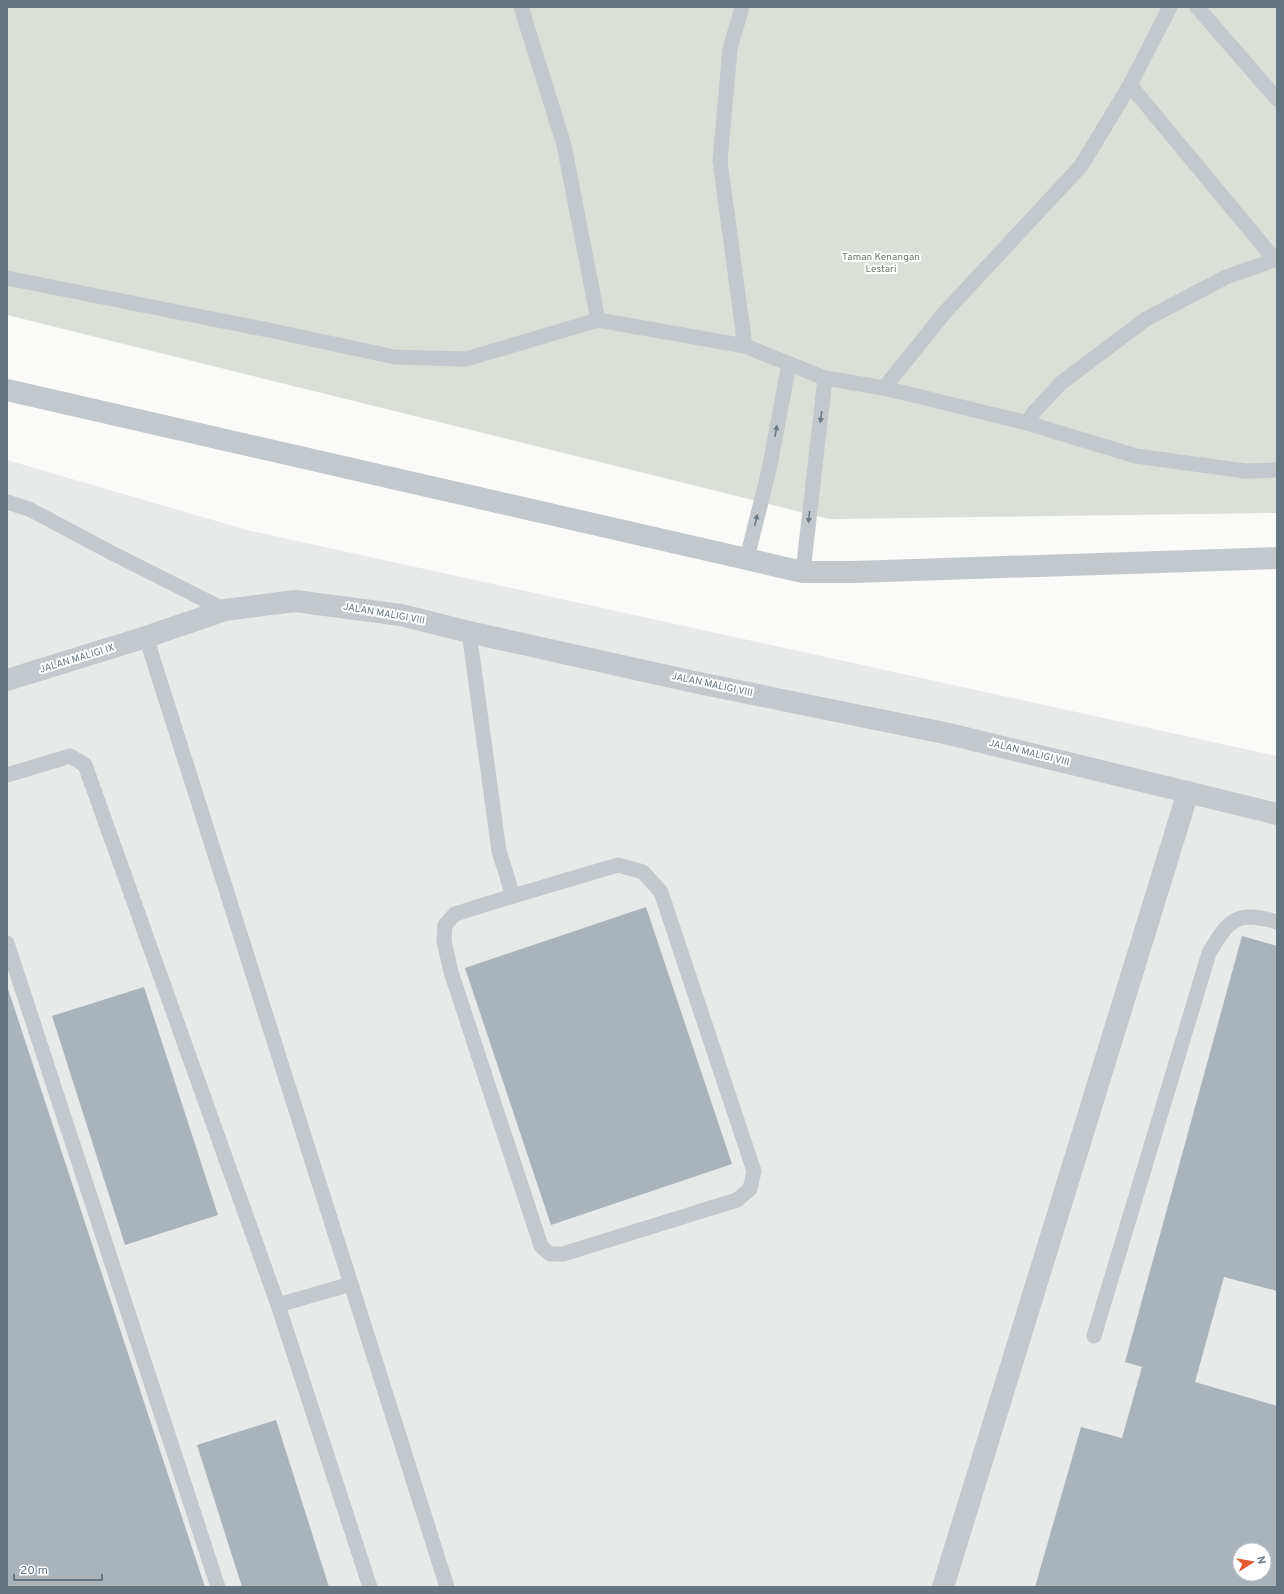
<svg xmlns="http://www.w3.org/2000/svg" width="1284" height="1594" font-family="Overpass,sans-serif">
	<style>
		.built { fill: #e8e9e9; fill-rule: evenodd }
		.green { fill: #dadfd7 }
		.building { fill: #aab3b9; fill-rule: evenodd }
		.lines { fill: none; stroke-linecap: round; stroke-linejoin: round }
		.service { stroke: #c3c8cc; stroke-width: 15 }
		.minor { stroke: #c3c8cc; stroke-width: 22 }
		.oneway { fill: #6a7a87 }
		.labels { text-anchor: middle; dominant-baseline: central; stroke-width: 4; stroke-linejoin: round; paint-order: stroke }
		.park-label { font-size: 10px; fill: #687a64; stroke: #fff }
		.street-label { font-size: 10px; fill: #657683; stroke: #fff }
	</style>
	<rect width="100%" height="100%" fill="#fafaf8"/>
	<!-- built -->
	<path class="built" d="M7,460L247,530L1277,756V1587H7ZM1240,1550H1264V1574H1240Z"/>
	<!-- green -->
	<path class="green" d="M7,7H1277V513L829,519L7,315Z"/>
	<!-- building -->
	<g class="building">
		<path d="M646,907L732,1164L551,1225L465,968Z"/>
		<path d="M1242,936L1277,946V1291L1224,1277L1195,1382L1277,1406V1587H1035L1081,1427L1122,1438L1142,1367L1125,1362ZM1240,1550H1264V1574H1240Z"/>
		<path d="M7,986L205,1587H7Z"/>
		<path d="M144,987L218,1215L125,1245L52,1016Z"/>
		<path d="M276,1420L329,1587H242L197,1445Z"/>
	</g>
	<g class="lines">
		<!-- service -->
		<g class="service">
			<path d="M521,7L564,145L598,320"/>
			<path d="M742,7L730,49L720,161L745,346"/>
			<path d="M1197,7L1277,99"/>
			<path d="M1130,85L1275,260"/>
			<path d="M7,278L283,333L394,357L466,359L598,320L745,346L825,378L884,388L1027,423L1136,456L1245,471L1277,470"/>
			<path d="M884,388L946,311L1081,166L1130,85L1170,7"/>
			<path d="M1027,423L1034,412L1061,383L1146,319L1226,277L1277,259"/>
			<path d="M7,502L29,509L110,552L225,610"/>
			<path d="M747,558L769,470L789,364"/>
			<path d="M803,572L825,378"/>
			<path d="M469,632L499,851L513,896L455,914L445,925L444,941L451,972L541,1246L550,1254H563L737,1200L750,1189L754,1171L661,892L643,872L618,865L513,896"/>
			<path d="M146,637L447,1587"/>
			<path d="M7,775L70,756L85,765L278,1305L370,1587"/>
			<path d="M7,943L218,1587"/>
			<path d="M278,1305L351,1284"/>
			<path d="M1094,1336L1209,953C1229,919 1237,910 1277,922"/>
		</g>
		<!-- minor -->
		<g class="minor">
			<path d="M7,390L803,572H854L1277,558"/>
			<path d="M7,680L146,637L225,610L295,601L401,615L469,632L694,682L949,734L1277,814"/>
			<path d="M943,1587L1188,792"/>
		</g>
	</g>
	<!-- one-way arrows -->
	<defs><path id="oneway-solid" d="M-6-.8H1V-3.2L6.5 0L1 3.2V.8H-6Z"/></defs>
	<g class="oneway">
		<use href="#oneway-solid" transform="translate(821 417) rotate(97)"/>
		<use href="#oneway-solid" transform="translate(776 431) rotate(-79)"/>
		<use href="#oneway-solid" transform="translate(809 517) rotate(96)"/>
		<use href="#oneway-solid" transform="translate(756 520) rotate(-77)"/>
	</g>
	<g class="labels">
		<!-- park labels -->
		<g class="park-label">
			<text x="881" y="257">Taman Kenangan<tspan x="881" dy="12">Lestari</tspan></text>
		</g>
		<!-- street labels -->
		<g class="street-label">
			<text transform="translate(384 614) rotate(10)">JALAN MALIGI VIII</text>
			<text transform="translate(77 659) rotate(-17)">JALAN MALIGI IX</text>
			<text transform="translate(712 685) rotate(12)">JALAN MALIGI VIII</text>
			<text transform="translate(1029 753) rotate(14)">JALAN MALIGI VIII</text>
		</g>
	</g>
	<!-- border -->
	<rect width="1284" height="1594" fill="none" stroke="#657683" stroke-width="16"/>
	<!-- north arrow -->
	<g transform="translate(1252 1562) rotate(78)"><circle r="19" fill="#ffffff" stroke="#c1c8cd"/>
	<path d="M0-3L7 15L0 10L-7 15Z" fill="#e4572e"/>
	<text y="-6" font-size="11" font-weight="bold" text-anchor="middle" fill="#657683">N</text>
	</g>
	<!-- scale -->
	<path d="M14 1574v6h88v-6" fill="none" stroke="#657683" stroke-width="2"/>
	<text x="20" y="1574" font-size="12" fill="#657683" stroke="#ffffff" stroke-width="3" paint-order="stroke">20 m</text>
</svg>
